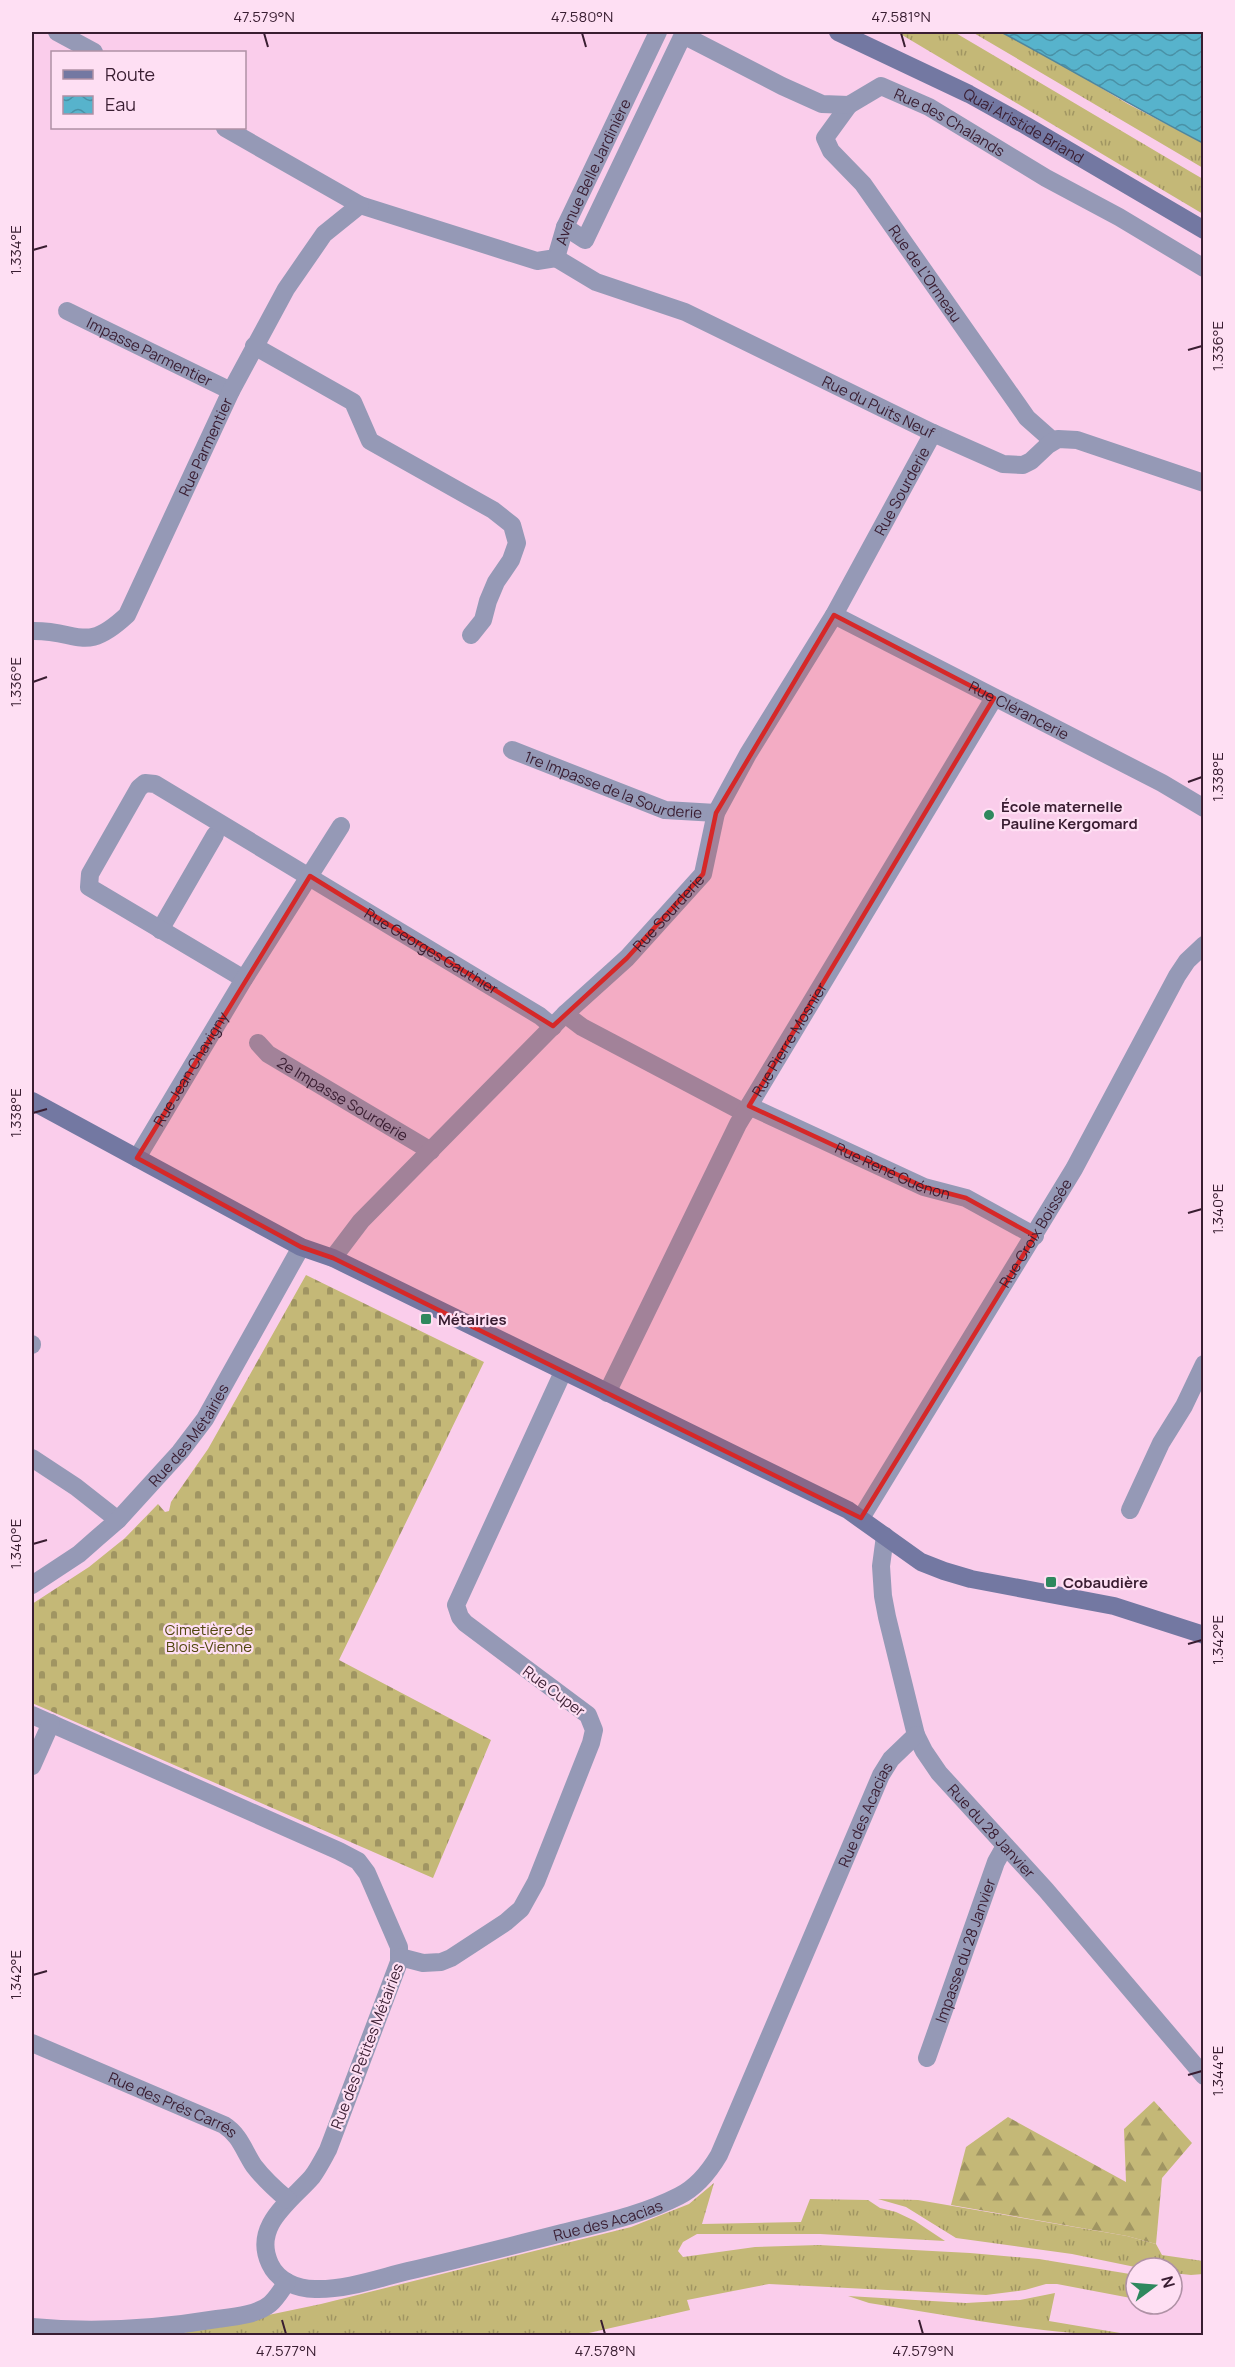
<svg xmlns="http://www.w3.org/2000/svg" width="1235" height="2367" font-family="Manrope,sans-serif">
	<style>
		.grass { fill: url(#grass-tufts) }
		.forest { fill: url(#forest-firs) }
		.cemetery { fill: url(#cemetery-stones) }
		.water { fill: url(#water-waves); stroke: #4e869e; stroke-width: 1.5 }
		.lines { fill: none; stroke-linecap: round; stroke-linejoin: round }
		.street { stroke: #9599b6; stroke-width: 18 }
		.secondary { stroke: #7378a2; stroke-width: 18 }
		.marked { fill: #d62828; fill-opacity: 0.2; stroke: #d62828; stroke-width: 4.5; stroke-linejoin: round }
		.ticks { fill: none; stroke: #391d31; stroke-width: 2 }
		.poi-dot { fill: #2f885e; stroke: #fedff3; stroke-width: 2 }
		.labels { text-anchor: middle; dominant-baseline: central; stroke-width: 4.5; stroke-linejoin: round; paint-order: stroke }
		.street-label { font-size: 15px; fill: #391d31; stroke: #fedff3 }
		.poi-label { font-size: 15px; font-weight: bold; fill: #391d31; stroke: #fedff3; text-anchor: start }
		.park-label { font-size: 15px; fill: #51470e; stroke: #fedff3 }
		.neatline { fill: none; stroke: #391d31; stroke-width: 2 }
		.ticks-label { font-size: 15px; text-anchor: middle; fill: #391d31 }
	</style>
	<defs>
		<pattern id="grass-tufts" width="24" height="20" patternUnits="userSpaceOnUse" patternTransform="scale(1.5)"><rect width="24" height="20" fill="#c4b877"/><path d="M3 7l-1-3M5 7V3M7 7l1-3M15 17l-1-3M17 17v-4M19 17l1-3" fill="none" stroke="#a09562"/></pattern>
		<pattern id="forest-firs" width="22" height="20" patternUnits="userSpaceOnUse" patternTransform="scale(1.5)"><rect width="22" height="20" fill="#c4b877"/><path d="M5 1l3.5 6h-7zM16 11l3.5 6h-7z" fill="#a09562"/></pattern>
		<pattern id="cemetery-stones" width="16" height="16" patternUnits="userSpaceOnUse" patternTransform="scale(1.5)"><rect width="16" height="16" fill="#c4b877"/><path d="M2 7V4a2 2 0 0 1 4 0v3zM10 15v-3a2 2 0 0 1 4 0v3z" fill="#a09562"/></pattern>
		<pattern id="water-waves" width="16" height="10" patternUnits="userSpaceOnUse" patternTransform="scale(1.5)"><rect width="16" height="10" fill="#57b3cc"/><path d="M0 5q4-4 8 0t8 0" fill="none" stroke="#4991a6"/></pattern>
	</defs>
	<rect width="100%" height="100%" fill="#facdeb"/>
	<!-- grass -->
	<g class="grass">
		<path d="M897,32H954L1191,172L1203,179V214Z"/>
		<path d="M972,32H1001L1051,58L1128,104L1203,143V168Z"/>
		<path d="M714,2183L702,2224L801,2222L810,2199L868,2200L880,2208L896,2212L915,2221L945,2241L820,2234H697L683,2242L678,2251L683,2257L755,2247L819,2245L970,2253L1039,2259L1136,2275V2299L1057,2284H1046L1025,2290L986,2295L769,2284L687,2300L690,2310L580,2335L168,2336L321,2304L631,2227L689,2204Z"/>
		<path d="M878,2199L918,2200L1127,2236L1156,2244L1162,2255L1203,2261V2274L1191,2275L1172,2273V2268H1140L1072,2254L956,2238L906,2207Z"/>
		<path d="M1055,2293L1049,2321L1132,2335C1044,2336 956,2316 869,2303L848,2296L966,2303L1020,2300Z"/>
	</g>
	<!-- forest -->
	<path class="forest" d="M1154,2101L1192,2143L1162,2178L1156,2244L1127,2236L951,2205L966,2147L1008,2117L1126,2182L1124,2129Z"/>
	<!-- cemetery -->
	<path class="cemetery" d="M306,1275L484,1362L339,1660L491,1740L433,1878L32,1703V1604L89,1567L125,1538L158,1504L165,1512L169,1511L171,1502L208,1449Z"/>
	<!-- water -->
	<path class="water" d="M1001,32H1203V143C1135,108 1069,68 1001,32Z"/>
	<g class="lines">
		<!-- street -->
		<g class="street">
			<path d="M57,32L94,52"/>
			<path id="s1" d="M849,105L825,138L831,151L863,184L1027,418L1053,441"/>
			<path id="s2" d="M225,128L360,205L537,261L556,258L565,227L658,32"/>
			<path id="s3" d="M565,227L585,240L683,35L782,86L822,104L849,105L881,86L929,107L1046,178L1119,217L1204,268"/>
			<path id="s4" d="M556,258L596,282L685,312L933,433L1003,464L1023,465L1031,461L1048,445L1058,439L1077,440L1204,483"/>
			<path id="s5" d="M67,311L231,391"/>
			<path d="M254,346L353,402L370,441L493,510L512,525L517,543L511,560L496,582L488,601L483,620L471,635"/>
			<path id="s6" d="M834,615L1162,783L1204,808"/>
			<path id="s7" d="M32,631C80,630 84,655 127,615L231,391L286,289L324,234L360,205"/>
			<path id="s8" d="M512,750L665,810L716,813"/>
			<path d="M160,930L215,835"/>
			<path id="s9" d="M244,979L89,887L90,874L139,788L145,783L155,784L540,1016L553,1027"/>
			<path d="M565,1014L582,1027L745,1113"/>
			<path id="s10" d="M258,1043L268,1054L431,1151"/>
			<path id="s11" d="M749,1106L924,1187L966,1198L1035,1236"/>
			<path id="s12" d="M137,1158L244,979L341,826"/>
			<path id="s13" d="M333,1258L361,1221L565,1014L627,958L703,874L716,813L748,754L834,615L933,433"/>
			<path d="M32,1345V1344"/>
			<path id="s14" d="M607,1393L738,1124L994,698"/>
			<path d="M32,1458L76,1487L118,1520"/>
			<path d="M1130,1510L1161,1443L1184,1406L1204,1364"/>
			<path id="s15" d="M861,1518L1074,1169L1177,976L1187,961L1204,945"/>
			<path id="s16" d="M885,1536L881,1566L883,1596L887,1617L916,1735L924,1751L939,1773L1046,1890L1204,2076"/>
			<path id="s17" d="M32,1585L79,1554L96,1539L118,1520L180,1452L205,1419L301,1247"/>
			<path id="s18" d="M32,1715L339,1851L358,1861L367,1873L399,1947V1962L328,2150C323,2159 318,2169 312,2177C290,2202 252,2226 270,2264C278,2281 297,2289 315,2289C346,2290 379,2278 408,2271C460,2259 511,2246 562,2233C602,2223 642,2215 679,2196C697,2187 709,2172 719,2155L881,1775L891,1759L916,1735"/>
			<path d="M32,1766L51,1723"/>
			<path d="M400,1957L423,1963L441,1962L451,1958L506,1922L521,1909L536,1882L591,1743L594,1730L588,1715L465,1623L460,1617L456,1605L563,1372"/>
			<path id="s19" d="M32,2043L224,2125C240,2135 244,2151 254,2166C264,2179 276,2190 288,2200"/>
			<path id="s20" d="M927,2058L996,1862L1005,1846"/>
			<path d="M32,2327C94,2333 156,2329 217,2319C233,2317 257,2315 270,2304C277,2298 282,2289 287,2282"/>
		</g>
		<!-- secondary -->
		<g class="secondary">
			<path id="s21" d="M838,32L969,94L1025,125L1204,230"/>
			<path d="M32,1101L301,1247L333,1258L848,1510L921,1562L944,1571L971,1579L1114,1606L1204,1635"/>
		</g>
	</g>
	<!-- marked area -->
	<path class="marked" d="M834,615L994,698L749,1106L924,1187L966,1198L1035,1236L861,1518L333,1258L301,1247L137,1158L310,876L553,1026L627,958L703,874L716,813Z"/>
	<!-- ticks -->
	<path class="ticks" d="M264,33L268,47M582,33L586,47M901,33L905,47M33,250L47,246M1188,350L1202,346M33,682L47,677M1188,782L1202,777M33,1113L47,1109M1188,1213L1202,1209M33,1544L47,1540M1188,1644L1202,1640M33,1975L47,1971M1188,2075L1202,2071M282,2320L286,2334M601,2320L605,2334M919,2320L923,2334"/>
	<!-- markers -->
	<g class="poi-dot">
		<circle cx="989" cy="815" r="6"/>
		<rect x="420" y="1313" width="12" height="12" rx="3"/>
		<rect x="1045" y="1576" width="12" height="12" rx="3"/>
	</g>
	<g class="labels">
		<!-- street labels -->
		<g class="street-label">
			<text stroke="none"><textPath href="#s3" startOffset="548">Rue des Chalands</textPath></text>
			<text stroke="none"><textPath href="#s21" startOffset="208">Quai Aristide Briand</textPath></text>
			<text stroke="none"><textPath href="#s2" startOffset="454">Avenue Belle Jardinière</textPath></text>
			<text stroke="none"><textPath href="#s1" startOffset="210">Rue de L'Ormeau</textPath></text>
			<text stroke="none"><textPath href="#s5" startOffset="92">Impasse Parmentier</textPath></text>
			<text stroke="none"><textPath href="#s4" startOffset="356">Rue du Puits Neuf</textPath></text>
			<text stroke="none"><textPath href="#s7" startOffset="288">Rue Parmentier</textPath></text>
			<text stroke="none"><textPath href="#s13" startOffset="968">Rue Sourderie</textPath></text>
			<text stroke="none"><textPath href="#s6" startOffset="208">Rue Clérancerie</textPath></text>
			<text stroke="none"><textPath href="#s8" startOffset="108">1re Impasse de la Sourderie</textPath></text>
			<text stroke="none"><textPath href="#s13" startOffset="482">Rue Sourderie</textPath></text>
			<text stroke="none"><textPath href="#s9" startOffset="633">Rue Georges Gauthier</textPath></text>
			<text stroke="none"><textPath href="#s14" startOffset="398">Rue Pierre Mosnier</textPath></text>
			<text stroke="none"><textPath href="#s12" startOffset="104">Rue Jean Chavigny</textPath></text>
			<text stroke="none"><textPath href="#s10" startOffset="102">2e Impasse Sourderie</textPath></text>
			<text stroke="none"><textPath href="#s11" startOffset="158">Rue René Guénon</textPath></text>
			<text stroke="none"><textPath href="#s15" startOffset="334">Rue Croix Boissée</textPath></text>
			<text stroke="none"><textPath href="#s17" startOffset="219">Rue des Métairies</textPath></text>
			<text transform="translate(554 1691) rotate(37)">Rue Cuper</text>
			<text stroke="none"><textPath href="#s18" startOffset="1664">Rue des Acacias</textPath></text>
			<text stroke="none"><textPath href="#s16" startOffset="326">Rue du 28 Janvier</textPath></text>
			<text stroke="none"><textPath href="#s20" startOffset="114">Impasse du 28 Janvier</textPath></text>
			<text transform="translate(367 2046) rotate(-69)">Rue des Petites Métairies</text>
			<text stroke="none"><textPath href="#s19" startOffset="154">Rue des Prés Carrés</textPath></text>
			<text stroke="none"><textPath href="#s18" startOffset="1160">Rue des Acacias</textPath></text>
		</g>
		<!-- poi labels -->
		<g class="poi-label">
			<text x="1001" y="806">École maternelle<tspan x="1001" dy="17">Pauline Kergomard</tspan></text>
			<text x="438" y="1319">Métairies</text>
			<text x="1063" y="1582">Cobaudière</text>
		</g>
		<!-- park labels -->
		<g class="park-label">
			<text x="209" y="1629">Cimetière de<tspan x="209" dy="17">Blois-Vienne</tspan></text>
		</g>
	</g>
	<!-- border -->
	<rect width="1235" height="2367" fill="none" stroke="#fedff3" stroke-width="66"/>
	<!-- legend -->
	<rect x="51" y="51" width="195" height="78" fill="#fedff3" stroke="#af91a5" stroke-width="1.5"/>
	<rect x="63" y="70" width="30" height="9" fill="#7378a2" stroke="#af91a5" stroke-width="1.5"/>
	<text x="105" y="81" font-size="18" fill="#391d31">Route</text>
	<rect x="63" y="96" width="30" height="18" fill="url(#water-waves)" stroke="#af91a5" stroke-width="1.5"/>
	<text x="105" y="111" font-size="18" fill="#391d31">Eau</text>
	<!-- north arrow -->
	<g transform="translate(1154 2286) rotate(74)"><circle r="28" fill="#fedff3" stroke="#af91a5" stroke-width="1.5"/>
	<path d="M0-4.5L10 22L0 15L-10 22Z" fill="#2f885e"/>
	<text y="-9" font-size="16" font-weight="bold" text-anchor="middle" fill="#391d31">N</text>
	</g>
	<rect x="33" y="33" width="1169" height="2301" class="neatline"/>
	<g class="ticks-label">
		<text x="264" y="22">47.579°N</text>
		<text x="582" y="22">47.580°N</text>
		<text x="901" y="22">47.581°N</text>
		<text transform="translate(16 250) rotate(-90)" y="5">1.334°E</text>
		<text transform="translate(1218 346) rotate(-90)" y="5">1.336°E</text>
		<text transform="translate(16 682) rotate(-90)" y="5">1.336°E</text>
		<text transform="translate(1218 777) rotate(-90)" y="5">1.338°E</text>
		<text transform="translate(16 1113) rotate(-90)" y="5">1.338°E</text>
		<text transform="translate(1218 1209) rotate(-90)" y="5">1.340°E</text>
		<text transform="translate(16 1544) rotate(-90)" y="5">1.340°E</text>
		<text transform="translate(1218 1640) rotate(-90)" y="5">1.342°E</text>
		<text transform="translate(16 1975) rotate(-90)" y="5">1.342°E</text>
		<text transform="translate(1218 2071) rotate(-90)" y="5">1.344°E</text>
		<text x="286" y="2356">47.577°N</text>
		<text x="605" y="2356">47.578°N</text>
		<text x="923" y="2356">47.579°N</text>
	</g>
</svg>
